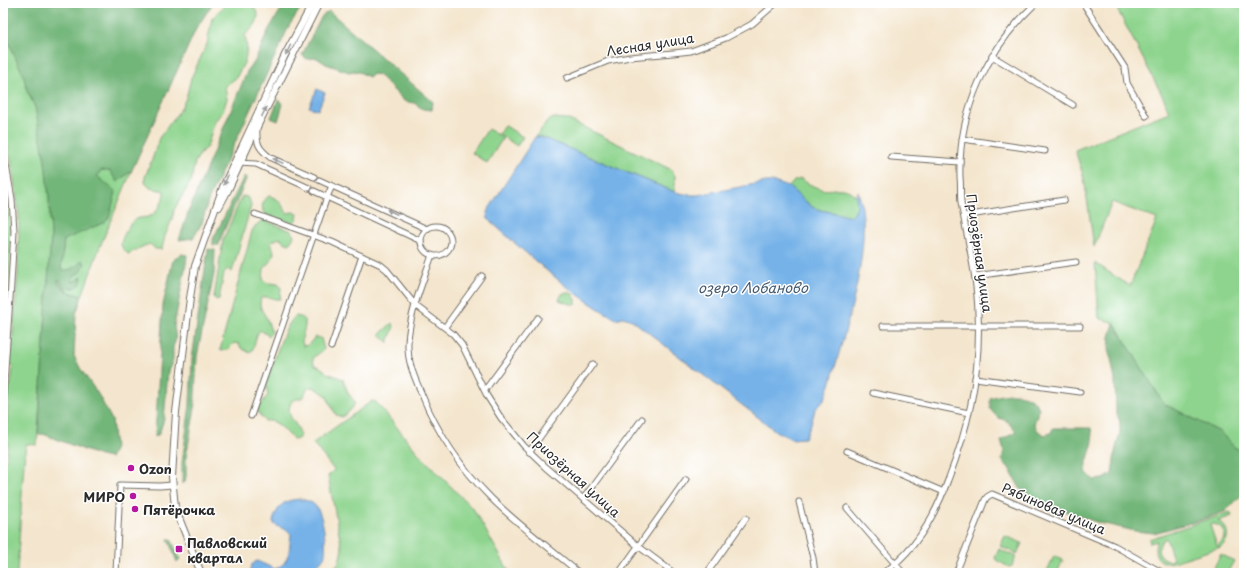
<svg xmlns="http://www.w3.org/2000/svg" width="1247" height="576" font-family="'Playpen Sans',sans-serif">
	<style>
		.green { fill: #8ed48e; stroke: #5c805c; fill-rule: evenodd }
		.forest { fill: #72b679; stroke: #4e7052 }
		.water { fill: #76b2e8; stroke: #506e8a }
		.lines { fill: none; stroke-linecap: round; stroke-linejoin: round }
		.minor-casing { stroke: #716c64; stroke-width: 7 }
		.major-casing { stroke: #716c64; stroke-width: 8 }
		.minor { stroke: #fff; stroke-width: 5 }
		.major { stroke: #fff; stroke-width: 6 }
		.oneway { fill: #a0a0a0 }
		.poi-dot { fill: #b5179e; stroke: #fff; stroke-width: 1.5 }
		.labels { text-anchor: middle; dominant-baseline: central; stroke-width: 3; stroke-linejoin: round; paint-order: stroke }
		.street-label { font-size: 13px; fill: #2b2b2b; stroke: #fff }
		.poi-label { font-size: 13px; font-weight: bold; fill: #2b2b2b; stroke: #fff; text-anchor: start }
		.water-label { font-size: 14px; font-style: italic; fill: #455a6d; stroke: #fff }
	</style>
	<rect width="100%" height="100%" fill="#fff"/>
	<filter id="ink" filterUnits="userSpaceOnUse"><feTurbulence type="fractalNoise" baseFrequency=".025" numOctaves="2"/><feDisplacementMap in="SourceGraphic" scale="8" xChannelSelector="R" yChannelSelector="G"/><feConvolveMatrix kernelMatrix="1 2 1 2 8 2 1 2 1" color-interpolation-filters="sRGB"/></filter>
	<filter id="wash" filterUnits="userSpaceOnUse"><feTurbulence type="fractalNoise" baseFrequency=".012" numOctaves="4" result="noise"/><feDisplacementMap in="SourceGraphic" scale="16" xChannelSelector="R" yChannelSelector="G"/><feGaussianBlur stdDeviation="0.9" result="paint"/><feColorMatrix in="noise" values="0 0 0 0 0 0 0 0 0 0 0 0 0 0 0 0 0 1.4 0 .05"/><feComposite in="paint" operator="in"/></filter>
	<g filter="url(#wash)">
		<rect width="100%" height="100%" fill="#f4e6ce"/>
		<!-- green -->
		<g class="green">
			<path d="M225,3H253L254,8L258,13C258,24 253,28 245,35L247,48L245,61L236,78L225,86L227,99L223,111L215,121L207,147L202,151L195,162L191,181L174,210L173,217L165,236L162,249H155L150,244C142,246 135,251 128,254C125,251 121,248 121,243C122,238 129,224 133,221C138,217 143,218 148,217C158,213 164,201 164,191L150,188L145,183V177L153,157L159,138L180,110L186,98L191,78L207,44L212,18L222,8Z"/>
			<path d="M1114,3H1244V452L1234,447L1220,432L1164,404L1114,323L1099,318L1095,263L1130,286L1157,219L1112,202L1094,247L1084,178L1075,150L1169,112L1164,99Z"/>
			<path d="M3,29L24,77L27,90L35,107L45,161L49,198L51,236L37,445L26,444L24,462L17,573H3V474L4,461H6L8,442L6,441L9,385H11L13,366H10L18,273L19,215L11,160L3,126Z"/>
			<path d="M554,118L567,119L672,170L675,176V192L541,137H535L548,121Z"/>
			<path d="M504,125L523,137L517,146L499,134Z"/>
			<path d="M488,129L503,138L487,163L472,153Z"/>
			<path d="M3,164C6,188 10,212 10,237C11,283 6,330 3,377Z"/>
			<path d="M101,170L110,171L117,182L132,170L99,249L82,296L66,291L57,280H60L65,288L82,277L72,282V278L81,271L85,263L82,260L75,267L66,271L61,269L64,239L105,222L97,177Z"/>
			<path d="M801,179C807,183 814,187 821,189C828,191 835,188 843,189C860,192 861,206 851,217L836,213L820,210L812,207L789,187L794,181Z"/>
			<path d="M242,196L247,197L250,201L251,206L232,272L228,269L224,273L219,299L217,300L214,298L223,240Z"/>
			<path d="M269,196C279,198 282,205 287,213L293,212L298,214L297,219L293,223L264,214C261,206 262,201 269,196Z"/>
			<path d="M263,220L292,231L294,236L292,240L289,244L284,242L280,238L275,240L271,242L274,252L273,257L264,269L263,280L268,283L278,284L281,288L280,299C273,300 268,295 261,298C258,308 263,311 267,319C269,323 269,327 272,332L269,336L260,330C254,337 256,347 250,353L241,348L239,344L234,343L227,350L222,351L220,350L252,231L255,226Z"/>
			<path d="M566,292L573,294L576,300V305L567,303L559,300L562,294Z"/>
			<path d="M296,316L301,317L305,321C306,332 300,333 303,346L308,345L315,337L321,338L324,349C321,353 316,354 313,359L314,364L323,369L327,373L343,379L348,393L355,402C353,409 348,413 342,417L336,415L326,395L313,387L308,388C306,390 305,395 303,397C298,400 292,398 290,405C285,420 303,425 299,438L295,440C285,433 279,419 265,421L258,413V408L268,395L266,384L268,378C274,363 284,324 296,316Z"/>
			<path d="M392,323L394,326L388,343L380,334Z"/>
			<path d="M372,401L376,402L418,453L474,510L510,573H330L339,562L342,549L328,476L334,470L313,443Z"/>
			<path d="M1230,512L1232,516L1218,521C1229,527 1231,539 1221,547L1170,563C1157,563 1152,552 1157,541L1150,543L1149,539ZM1214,524C1222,526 1226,532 1223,540L1217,546L1210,525ZM1166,538L1173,559L1169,561L1161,557L1158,550L1161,542Z"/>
			<path d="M1005,536L1022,543L1017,554L1000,546Z"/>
			<path d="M999,549L1016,557L1012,566L1009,567L996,560L995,558Z"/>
			<path d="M1221,554L1234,561L1227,573H1211Z"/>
			<path d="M1054,556L1063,560L1057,573H1046Z"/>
		</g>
		<!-- forest -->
		<g class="forest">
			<path d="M3,3H213L196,29L132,170L117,182L110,171L101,170L97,176L116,192L109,217L105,222L64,240L61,269L66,271L75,267L82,260L85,263L81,271L72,278L73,282L82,277L80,285L75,288H65L60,280L57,281L66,291L82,296L76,314L74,356L80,368L98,394L112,420L115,448L110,458L100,456L43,434L38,435L51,236L49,198L45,161L35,107L27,90L24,77L3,29Z"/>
			<path d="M285,3H304L289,26L208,201L202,223L193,238L179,240L189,210L249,67L254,63L269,29Z"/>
			<path d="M329,11L433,102L432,110L423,109L414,103L404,101L379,75L373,74L369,77L359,72L354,71L349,72L326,64L317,58L307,59L302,55L322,16Z"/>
			<path d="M278,100L283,104L278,121L271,118Z"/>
			<path d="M244,177H247L220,240L219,245H213V239Z"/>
			<path d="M208,249L215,250L214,274L197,356L194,413L186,457V476L185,482L182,484V463L190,405L192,359Z"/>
			<path d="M181,254L187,255L186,264L174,326L176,339L173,347V360L168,371L164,419L159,434L155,437L163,305L173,260Z"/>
			<path d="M1114,323L1164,404L1220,432L1234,447L1244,452V493L1226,511L1201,520L1154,533L1135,531L1096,522L1041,502L1021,490L1009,468L1002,460L1004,450L1001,440L1016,432L1007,421L997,417L990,409V398C1007,393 1030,389 1039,409L1034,424L1038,431L1045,435L1051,433L1053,428H1091L1093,442L1087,462L1086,472L1094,480L1104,479L1112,474L1115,452L1120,432V422L1116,412L1115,380L1109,348L1110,337Z"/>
			<path d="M168,539H171L180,559L177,562Z"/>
		</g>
		<!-- water -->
		<g class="water">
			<path d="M317,89L325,93L318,110L309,107Z"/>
			<path d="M535,137H541L675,192L690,195H698L766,182H774L789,187L812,207L820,210L836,213L851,217C862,205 853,203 858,191C876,243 844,333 830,385L825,398L815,410L811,424L805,438L792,439L777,432L632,320L623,317L616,319C569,293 528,255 488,219L487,212Z"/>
			<path d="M301,499C308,501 313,502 317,508C323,516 328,548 324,557C320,563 314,568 309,573H250C250,567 251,564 257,561L275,569C291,563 289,548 291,534L288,531L275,525L273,521C279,504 284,500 301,499Z"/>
		</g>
	</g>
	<g filter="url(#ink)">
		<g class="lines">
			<defs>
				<g id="minor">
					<path d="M1083,3L1125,68L1127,83L1146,116"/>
					<path d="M992,56L1073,105"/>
					<path d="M567,78L608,61L630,57L673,53L691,51L726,38L752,24L776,3"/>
					<path d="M257,129C256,144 259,149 271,158L314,177"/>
					<path d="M962,139L1045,151"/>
					<path d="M3,148L12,199L14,231L11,284L3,398"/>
					<path d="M891,157L960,162"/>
					<path d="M237,163L256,164L309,188"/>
					<path d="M319,180L427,229"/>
					<path d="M314,191L421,241"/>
					<path d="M255,214L332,242L381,265L387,270L416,306L453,334L462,345L487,396L501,418L524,446L546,467L638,546L674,573"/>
					<path d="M964,216L1064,200"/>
					<circle cx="436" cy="241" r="15"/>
					<path d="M432,255C423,282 409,314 408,343C407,362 415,378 422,395C438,434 462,469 491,498C517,524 551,549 579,573"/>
					<path d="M975,276L1076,262"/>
					<path d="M883,326H1080"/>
					<path d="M445,327L482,276"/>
					<path d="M331,347L362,256"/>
					<path d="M975,378L1080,392"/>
					<path d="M485,390L538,318"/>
					<path d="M873,393L969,413"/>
					<path d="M251,416L327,197L332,186"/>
					<path d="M847,451L944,492"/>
					<path d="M529,452L593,364"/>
					<path d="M583,499L642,419"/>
					<path d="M799,502L813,558L815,573"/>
					<path d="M847,508L903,573"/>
					<path d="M116,573L120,485L160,486L172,485"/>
					<path d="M619,573L686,479"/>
					<path d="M707,573L746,518"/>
					<path d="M883,573C916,551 935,516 948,480C969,427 981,370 978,313C977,275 967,239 961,202C960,194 961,185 960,177C958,110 987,49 1036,3"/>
					<path d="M956,573L985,500L987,497L992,494L1115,546L1163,573"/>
				</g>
				<g id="major">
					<path d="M219,207L228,190L257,127L319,3"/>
					<path d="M201,573L179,518L175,507L172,477L176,412L190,298L195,266L223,187L285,55L313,3"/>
				</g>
			</defs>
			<!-- minor casing -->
			<use href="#minor" class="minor-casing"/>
			<!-- major casing -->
			<use href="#major" class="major-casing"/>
			<!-- minor -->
			<use href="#minor" class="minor"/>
			<!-- major -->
			<use href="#major" class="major"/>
		</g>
		<!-- one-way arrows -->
		<defs><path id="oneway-solid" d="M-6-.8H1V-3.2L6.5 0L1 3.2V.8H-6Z"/></defs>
		<g class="oneway">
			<use href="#oneway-solid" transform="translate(288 50) rotate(118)"/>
			<use href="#oneway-solid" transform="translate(264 112) rotate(-64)"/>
			<use href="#oneway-solid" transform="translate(278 161) rotate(-156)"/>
			<use href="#oneway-solid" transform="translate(226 180) rotate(114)"/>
			<use href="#oneway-solid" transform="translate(392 212) rotate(-155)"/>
		</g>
	</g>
	<!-- markers -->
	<g class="poi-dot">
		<circle cx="131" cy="468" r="4"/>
		<circle cx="133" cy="496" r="4"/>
		<circle cx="135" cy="509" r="4"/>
		<rect x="175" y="545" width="8" height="8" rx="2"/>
	</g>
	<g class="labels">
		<!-- street labels -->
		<g class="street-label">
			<text transform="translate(650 44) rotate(-9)">Лесная улица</text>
			<text transform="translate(980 253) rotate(82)">Приозёрная улица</text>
			<text transform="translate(574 474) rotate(42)">Приозёрная улица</text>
			<text transform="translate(1054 508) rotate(23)">Рябиновая улица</text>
		</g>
		<!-- poi labels -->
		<g class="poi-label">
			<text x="139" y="468">Ozon</text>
			<text x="125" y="496" text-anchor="end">МИРО</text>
			<text x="143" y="509">Пятёрочка</text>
			<text x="187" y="542">Павловский<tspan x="187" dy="15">квартал</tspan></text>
		</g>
		<!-- water labels -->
		<g class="water-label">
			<text x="753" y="287">озеро Лобаново</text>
		</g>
	</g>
	<!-- margin -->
	<rect width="1247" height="576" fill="none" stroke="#fff" stroke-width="16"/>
</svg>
